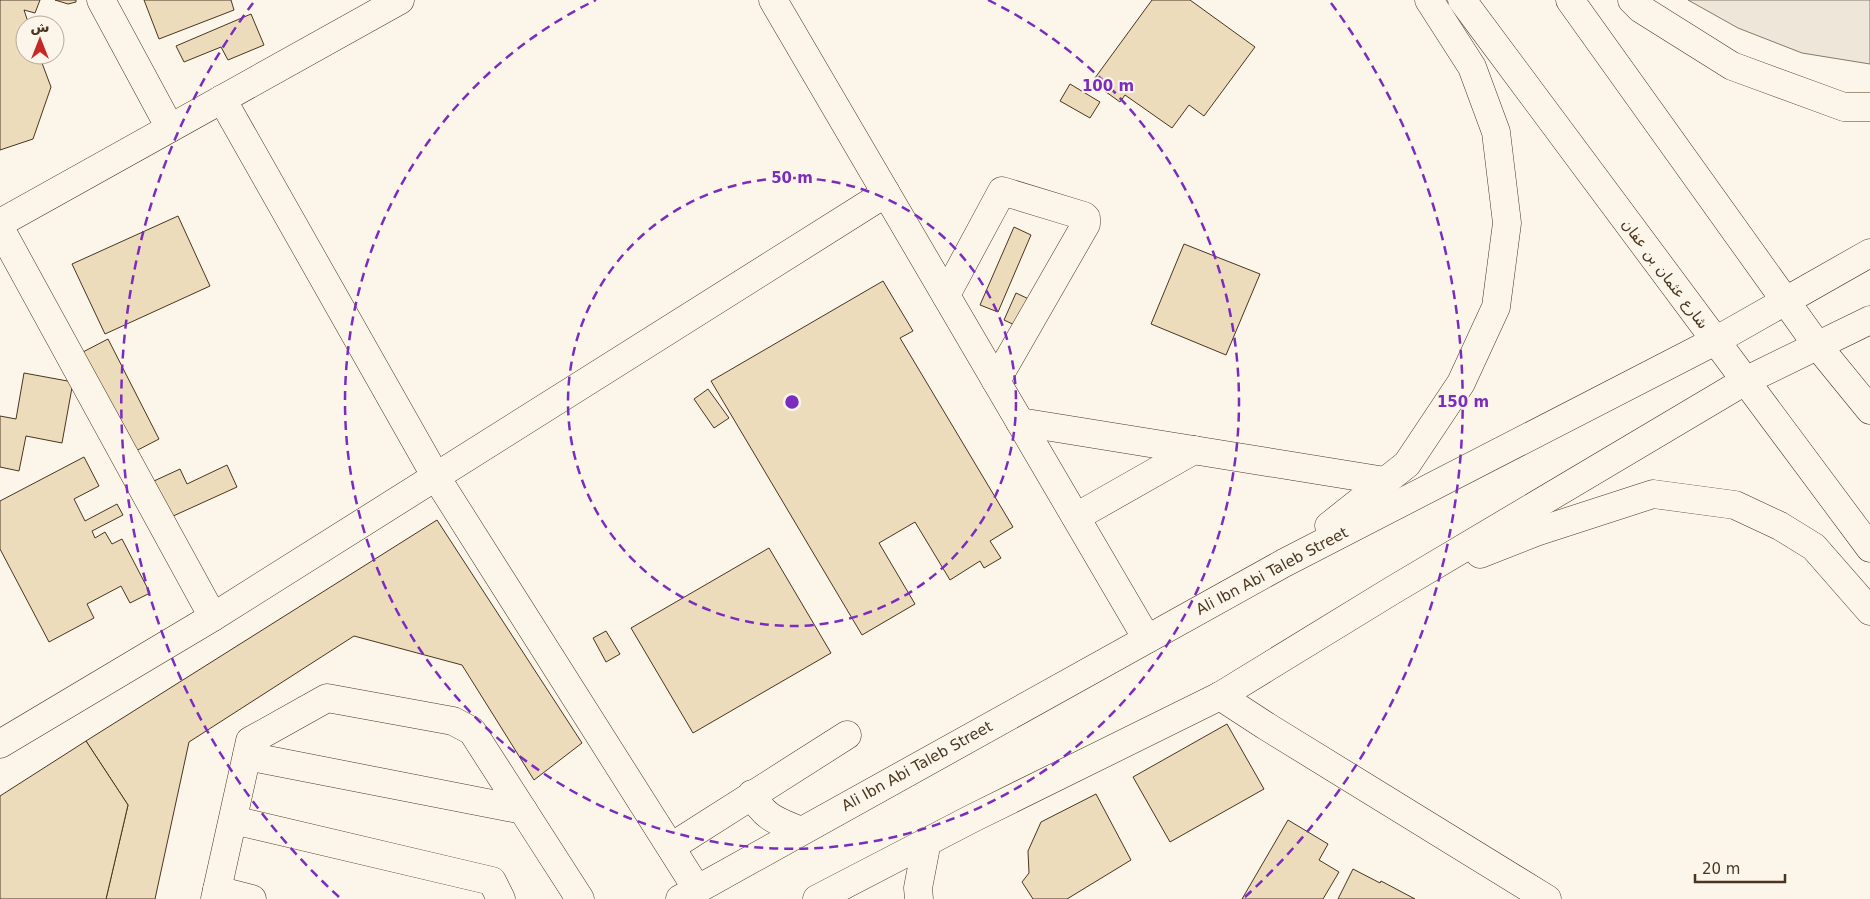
<svg xmlns="http://www.w3.org/2000/svg" width="1870" height="899" font-family="'DejaVu Sans','Noto Sans Arabic',sans-serif">
	<style>
		.green { fill: #ede6d9; stroke: #887966 }
		.building { fill: #ecdcbc; stroke: #4a3520 }
		.lines { fill: none; stroke-linecap: round; stroke-linejoin: round }
		.minor-casing { stroke: #4a3520; stroke-width: 29 }
		.major-casing { stroke: #4a3520; stroke-width: 29 }
		.minor { stroke: #fbf6e9; stroke-width: 28 }
		.major { stroke: #fbf6e9; stroke-width: 28 }
		.ring { fill: none; stroke: #7b2cbf; stroke-width: 2.5; stroke-dasharray: 9 6 }
		.labels { text-anchor: middle; dominant-baseline: central; stroke-width: 4; stroke-linejoin: round; paint-order: stroke }
		.street-label { font-size: 15px; fill: #4a3520; stroke: #fbf6e9 }
		.centre { fill: #7b2cbf; stroke: #fbf6e9; stroke-width: 2.5 }
		.ring-label { font-size: 15px; text-anchor: middle; font-weight: bold; fill: #7b2cbf; stroke: #fbf6e9; stroke-width: 4; stroke-linejoin: round; paint-order: stroke }
	</style>
	<rect width="100%" height="100%" fill="#fbf6e9"/>
	<!-- green -->
	<path class="green" d="M1688,0H1870V64L1802,53L1738,28Z"/>
	<!-- building -->
	<g class="building">
		<path d="M0,0H40L35,13L24,10L29,25H25V55H39L51,87L33,139L0,150Z"/>
		<path d="M55,0H76V2L68,4Z"/>
		<path d="M144,0H231L234,10L159,39Z"/>
		<path d="M1152,0H1190L1255,47L1204,116L1189,105L1172,128L1125,95L1120,102L1092,82Z"/>
		<path d="M251,14L264,45L228,60L221,47L184,62L176,46Z"/>
		<path d="M1070,84L1100,102L1090,118L1060,101Z"/>
		<path d="M178,216L210,286L105,334L72,264Z"/>
		<path d="M1014,227L1031,235L998,312L980,305Z"/>
		<path d="M1184,244L1260,274L1226,355L1151,324Z"/>
		<path d="M883,281L913,331L900,338L1013,527L990,541L1001,558L984,568L980,561L950,580L915,522L879,543L915,604L862,635L711,381Z"/>
		<path d="M1016,293L1033,301L1021,328L1004,320Z"/>
		<path d="M108,339L159,439L132,453L81,353Z"/>
		<path d="M24,373L73,382L62,443L26,436L19,471L0,467V416L16,419Z"/>
		<path d="M708,389L729,418L714,428L694,399Z"/>
		<path d="M84,457L99,486L74,499L85,521L117,504L123,515L92,531L95,538L105,532L112,544L122,539L150,593L130,603L121,586L87,604L94,618L49,642L0,549V501Z"/>
		<path d="M227,465L237,487L171,517L154,481L180,469L187,484Z"/>
		<path d="M437,520L582,743L534,780L462,665L354,636L189,742L155,899H106L128,805L86,741Z"/>
		<path d="M769,548L831,653L693,733L631,628Z"/>
		<path d="M606,631L620,654L606,662L593,638Z"/>
		<path d="M1227,724L1264,789L1170,842L1133,777Z"/>
		<path d="M86,741L128,805L106,899H0V796Z"/>
		<path d="M1096,794L1131,860L1067,899H1033L1022,882L1029,873L1028,851L1041,822Z"/>
		<path d="M1288,820L1328,844L1319,860L1339,872L1323,899H1242Z"/>
		<path d="M1353,869L1380,883L1381,881L1415,899H1338Z"/>
	</g>
	<g class="lines">
		<defs>
			<g id="minor">
				<path d="M101,0L170,128"/>
				<path d="M773,0L1147,639"/>
				<path d="M1632,0L1641,9L1732,66L1844,107H1870"/>
				<path d="M222,99L436,477L697,889"/>
				<path d="M0,223L400,0"/>
				<path d="M0,228L213,617"/>
				<path d="M946,295L1002,191L1084,216L1086,218V224L996,381"/>
				<path d="M1020,422L1385,481"/>
				<path d="M1076,517L1194,450"/>
				<path d="M1329,526L1407,464L1461,383L1496,307L1507,223L1496,132L1472,67L1429,0"/>
				<path d="M1480,554L1536,532L1653,494L1735,505L1780,526L1814,547L1870,611"/>
				<path d="M1220,696L1266,726L1547,899"/>
				<path d="M0,744L213,617L886,193"/>
				<path d="M247,756L523,810"/>
				<path d="M752,794C764,818 777,821 801,831"/>
				<path d="M233,820L492,881L501,899"/>
				<path d="M671,847L847,735"/>
				<path d="M217,890L252,899"/>
				<path d="M215,899L250,741L327,698L453,721L472,731L580,899"/>
				<path d="M680,899L1284,563L1715,341L1870,253"/>
				<path d="M817,899L973,818L1220,696L1393,590L1745,381L1870,320"/>
				<path d="M919,899L918,888L927,841"/>
			</g>
			<g id="major">
				<path d="M1462,0L1870,548"/>
				<path d="M1570,0L1817,345L1870,410"/>
			</g>
		</defs>
		<!-- minor casing -->
		<use href="#minor" class="minor-casing"/>
		<!-- major casing -->
		<use href="#major" class="major-casing"/>
		<!-- minor -->
		<use href="#minor" class="minor"/>
		<!-- major -->
		<use href="#major" class="major"/>
	</g>
	<!-- distance rings -->
	<g class="ring">
		<circle cx="792" cy="402" r="224"/>
		<path d="M988 0A447 447 0 1 1 596 0"/>
		<path d="M339 897A671 671 0 0 1 253 3M1331 3A671 671 0 0 1 1245 897"/>
	</g>
	<g class="labels">
		<!-- street labels -->
		<g class="street-label">
			<text transform="translate(1665 274) rotate(53)">شارع عثمان بن عفان</text>
			<text transform="translate(1272 571) rotate(-28)">Ali Ibn Abi Taleb Street</text>
			<text transform="translate(917 766) rotate(-29)">Ali Ibn Abi Taleb Street</text>
		</g>
	</g>
	<circle cx="792" cy="402" r="8" class="centre"/>
	<g class="ring-label">
		<text x="1108" y="91">100 m</text>
		<text x="792" y="183">50 m</text>
		<text x="1463" y="407">150 m</text>
	</g>
	<!-- north arrow -->
	<g transform="translate(40 40)"><circle r="24" fill="#fbf6e9" stroke="#b4a999"/>
	<path d="M0-4L9 19L0 12L-9 19Z" fill="#c62828"/>
	<text y="-8" font-size="14" font-weight="bold" text-anchor="middle" fill="#4a3520">ش</text>
	</g>
	<!-- scale -->
	<path d="M1695 874v8h90v-8" fill="none" stroke="#4a3520" stroke-width="2.5"/>
	<text x="1702" y="874" font-size="15" fill="#4a3520" stroke="#fbf6e9" stroke-width="4" paint-order="stroke">20 m</text>
</svg>
